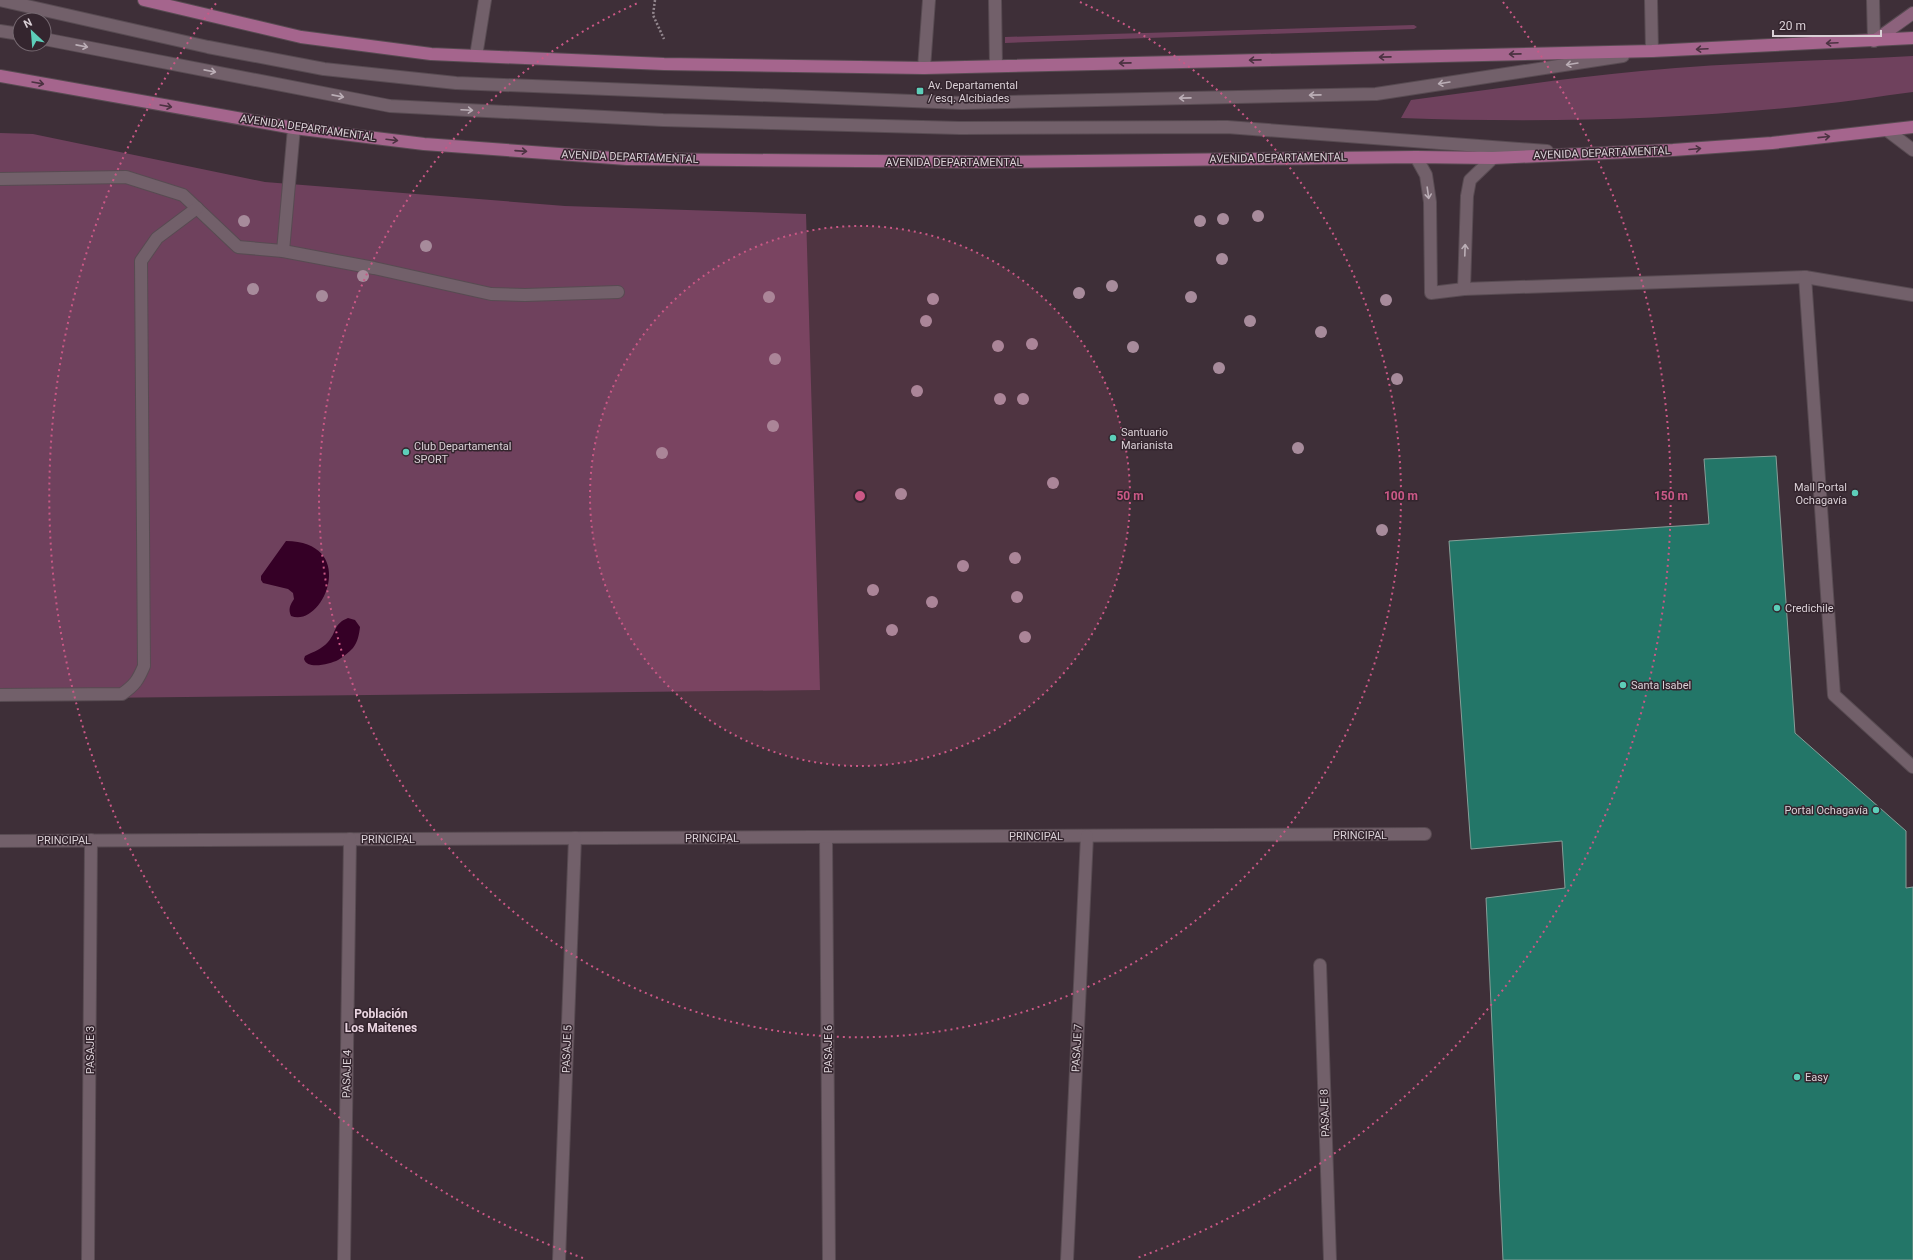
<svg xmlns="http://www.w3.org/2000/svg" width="1913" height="1260" font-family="Roboto,sans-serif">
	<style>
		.green { fill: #6f415d }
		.water { fill: #350026 }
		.building { fill: #237668; stroke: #879e98 }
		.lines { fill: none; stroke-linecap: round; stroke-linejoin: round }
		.lane-casing { stroke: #584b52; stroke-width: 14 }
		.street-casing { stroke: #584b52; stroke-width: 14 }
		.secondary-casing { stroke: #584b52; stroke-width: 14 }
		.primary-casing { stroke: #584b52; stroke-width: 14 }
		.path { stroke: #93878e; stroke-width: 2.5; stroke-dasharray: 2 2; stroke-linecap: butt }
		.lane { stroke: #72606a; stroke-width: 12 }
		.street { stroke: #72606a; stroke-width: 12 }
		.secondary { stroke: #8c627c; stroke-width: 12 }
		.primary { stroke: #a5658d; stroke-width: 12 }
		.tree { fill: #a78b9b }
		.oneway { stroke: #4b3241 }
		.oneway2 { stroke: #bbaeb6 }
		.ring { fill: none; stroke: #ca5886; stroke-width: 2; stroke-dasharray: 2 4 }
		.poi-dot { fill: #5dceb9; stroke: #34252e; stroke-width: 1.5 }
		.labels { text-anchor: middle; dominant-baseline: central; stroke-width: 3; stroke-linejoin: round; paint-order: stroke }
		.poi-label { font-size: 11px; fill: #dad0d6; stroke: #34252e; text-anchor: start }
		.street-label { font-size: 11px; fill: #dad0d6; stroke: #34252e }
		.neighbourhood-label { font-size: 12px; font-weight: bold; fill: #ead5e1; stroke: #34252e }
		.centre { fill: #ca5886; stroke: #34252e; stroke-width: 2 }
		.ring-label { font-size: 12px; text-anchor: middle; font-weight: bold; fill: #ca5886; stroke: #34252e; stroke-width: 3; stroke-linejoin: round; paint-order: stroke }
	</style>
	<rect width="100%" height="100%" fill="#3e2f38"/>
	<!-- green -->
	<g class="green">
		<path d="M1414,25L1417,27L1414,29L1005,43V37Z"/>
		<path d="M1913,56V92C1880,96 1847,102 1814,105C1677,120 1539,123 1401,118L1411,100C1488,90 1564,78 1641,71C1732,62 1823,61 1913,56Z"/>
		<path d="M0,133L33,134L265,182L565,206L806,214L820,690L0,699Z"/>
	</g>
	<!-- water -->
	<g class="water">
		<path d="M286,541C360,542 323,629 291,616C288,609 290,605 294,599L293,593L288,589L263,583L261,580V576Z"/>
		<path d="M348,618L355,620L360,627C359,635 358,641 353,648C349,652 343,657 338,660C330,664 307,670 304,659L305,656C313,652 322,649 328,642C337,632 333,624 348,618Z"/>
	</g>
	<!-- building -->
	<path class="building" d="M1776,456L1795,733L1906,831V888L1913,887V1260H1503L1486,898L1565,888L1562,841L1471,849L1449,541L1709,524L1704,459Z"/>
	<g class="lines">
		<defs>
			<g id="lane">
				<path d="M0,0L208,47L324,69L456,83L962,103L1376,94L1623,56"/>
				<path d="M0,31L20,34"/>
				<path d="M44,39L390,106L663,120L960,128L1227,127L1547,151"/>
				<path d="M476,56L485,0"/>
				<path d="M924,68L929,0"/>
				<path d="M1888,131L1913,150"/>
				<path d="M1416,157L1426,175L1430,202L1431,293L1464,289L1805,277L1913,295"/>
				<path d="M0,179L126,177L183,195L238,247L283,251L374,268L491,294L525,295L618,292"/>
				<path d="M283,251L294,128"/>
				<path d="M1805,277L1834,695L1913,767"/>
				<path d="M1464,289L1467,196L1470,180L1493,158"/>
				<path d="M0,695L122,694C135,685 138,680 144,666L141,261L157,238L197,208"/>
			</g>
			<g id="street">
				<path d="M995,0L996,66"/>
				<path d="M1651,0L1652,51"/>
				<path d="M1873,0L1874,41"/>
				<path d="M826,837L829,1260"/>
				<path d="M0,841L1425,834"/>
				<path d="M1320,965L1330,1260"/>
				<path d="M88,1260L91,840"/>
				<path d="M344,1260L350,839"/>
				<path d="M559,1260L575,838"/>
				<path d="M1067,1260L1087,836"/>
			</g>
			<path id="secondary" d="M1874,41L1913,13"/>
			<g id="primary">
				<path d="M144,0L301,37L431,54L664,64L924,68L1652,51L1913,38"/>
				<path d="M0,76L294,128L424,144L627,159L987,162L1416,157L1493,158L1673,150L1772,143L1913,127"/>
			</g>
		</defs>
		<!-- lane casing -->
		<use href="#lane" class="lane-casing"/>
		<!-- street casing -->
		<use href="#street" class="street-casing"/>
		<!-- secondary casing -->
		<use href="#secondary" class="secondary-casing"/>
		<!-- primary casing -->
		<use href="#primary" class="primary-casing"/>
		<!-- path -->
		<path class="path" d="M655,0L653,15L664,39"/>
		<!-- lane -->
		<use href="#lane" class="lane"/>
		<!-- street -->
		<use href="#street" class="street"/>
		<!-- secondary -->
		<use href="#secondary" class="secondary"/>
		<!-- primary -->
		<use href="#primary" class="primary"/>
	</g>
	<!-- trees -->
	<g class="tree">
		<circle cx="1258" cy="216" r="6"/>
		<circle cx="1223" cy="219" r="6"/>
		<circle cx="244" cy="221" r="6"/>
		<circle cx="1200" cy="221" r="6"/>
		<circle cx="426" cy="246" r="6"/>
		<circle cx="1222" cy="259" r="6"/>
		<circle cx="363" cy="276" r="6"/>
		<circle cx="1112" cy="286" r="6"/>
		<circle cx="253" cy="289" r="6"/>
		<circle cx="1079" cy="293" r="6"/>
		<circle cx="322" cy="296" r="6"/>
		<circle cx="769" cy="297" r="6"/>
		<circle cx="1191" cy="297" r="6"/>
		<circle cx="933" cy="299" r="6"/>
		<circle cx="1386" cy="300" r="6"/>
		<circle cx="926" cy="321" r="6"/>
		<circle cx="1250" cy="321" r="6"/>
		<circle cx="1321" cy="332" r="6"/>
		<circle cx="1032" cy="344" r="6"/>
		<circle cx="998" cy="346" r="6"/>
		<circle cx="1133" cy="347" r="6"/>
		<circle cx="775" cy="359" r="6"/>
		<circle cx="1219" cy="368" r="6"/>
		<circle cx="1397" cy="379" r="6"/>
		<circle cx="917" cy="391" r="6"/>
		<circle cx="1000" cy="399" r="6"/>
		<circle cx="1023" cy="399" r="6"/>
		<circle cx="773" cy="426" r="6"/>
		<circle cx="1298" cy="448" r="6"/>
		<circle cx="662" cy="453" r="6"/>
		<circle cx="1053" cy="483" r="6"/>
		<circle cx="901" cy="494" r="6"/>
		<circle cx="1382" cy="530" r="6"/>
		<circle cx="1015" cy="558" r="6"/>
		<circle cx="963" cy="566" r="6"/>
		<circle cx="873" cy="590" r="6"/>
		<circle cx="1017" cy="597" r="6"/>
		<circle cx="932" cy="602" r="6"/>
		<circle cx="892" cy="630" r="6"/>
		<circle cx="1025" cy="637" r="6"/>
	</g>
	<!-- one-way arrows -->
	<defs><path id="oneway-shaft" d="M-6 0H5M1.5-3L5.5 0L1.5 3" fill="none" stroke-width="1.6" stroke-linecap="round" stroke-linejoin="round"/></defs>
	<g class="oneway">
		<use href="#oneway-shaft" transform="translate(1832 43) rotate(177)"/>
		<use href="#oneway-shaft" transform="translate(1702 49) rotate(177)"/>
		<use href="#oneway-shaft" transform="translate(1515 54) rotate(179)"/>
		<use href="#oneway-shaft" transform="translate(1385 57) rotate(179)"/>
		<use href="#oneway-shaft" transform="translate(1255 60) rotate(179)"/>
		<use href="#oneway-shaft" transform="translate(1125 63) rotate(179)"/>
		<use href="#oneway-shaft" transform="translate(38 83) rotate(10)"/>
		<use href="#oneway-shaft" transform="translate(166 106) rotate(10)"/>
		<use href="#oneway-shaft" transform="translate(1824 137) rotate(-6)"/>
		<use href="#oneway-shaft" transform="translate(392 140) rotate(7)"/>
		<use href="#oneway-shaft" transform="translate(1695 149) rotate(-5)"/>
		<use href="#oneway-shaft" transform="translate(521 151) rotate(4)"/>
	</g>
	<g class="oneway2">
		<use href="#oneway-shaft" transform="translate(82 46) rotate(11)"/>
		<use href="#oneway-shaft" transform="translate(1572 64) rotate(171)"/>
		<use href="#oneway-shaft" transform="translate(210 71) rotate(11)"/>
		<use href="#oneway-shaft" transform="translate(1444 83) rotate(171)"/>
		<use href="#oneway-shaft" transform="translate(1315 95) rotate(179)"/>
		<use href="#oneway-shaft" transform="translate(338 96) rotate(11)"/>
		<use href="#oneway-shaft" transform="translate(1185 98) rotate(179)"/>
		<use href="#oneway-shaft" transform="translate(467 110) rotate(3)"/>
		<use href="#oneway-shaft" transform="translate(1428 193) rotate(82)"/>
		<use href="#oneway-shaft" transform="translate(1465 250) rotate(-88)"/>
	</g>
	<!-- distance rings -->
	<circle cx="860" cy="496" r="270" fill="#ca5886" fill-opacity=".12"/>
	<g class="ring">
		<circle cx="860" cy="496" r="270"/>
		<path d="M1080 2A541 541 0 1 1 640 2"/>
		<path d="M583 1258A811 811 0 0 1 217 2M1503 2A811 811 0 0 1 1137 1258"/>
	</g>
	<!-- markers -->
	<g class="poi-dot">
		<rect x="916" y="87" width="8" height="8" rx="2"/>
		<circle cx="1113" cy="438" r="4"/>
		<circle cx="406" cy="452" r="4"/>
		<circle cx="1855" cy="493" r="4"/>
		<circle cx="1777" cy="608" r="4"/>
		<circle cx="1623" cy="685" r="4"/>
		<circle cx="1876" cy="810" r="4"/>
		<circle cx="1797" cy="1077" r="4"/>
	</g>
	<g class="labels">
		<!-- poi labels -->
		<g class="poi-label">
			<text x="928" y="85">Av. Departamental<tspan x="928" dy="13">/ esq. Alcibiades</tspan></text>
			<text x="1121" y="432">Santuario<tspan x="1121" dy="13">Marianista</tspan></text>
			<text x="414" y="446">Club Departamental<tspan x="414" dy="13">SPORT</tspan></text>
			<text x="1847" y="487" text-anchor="end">Mall Portal<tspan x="1847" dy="13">Ochagavía</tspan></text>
			<text x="1785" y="608">Credichile</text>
			<text x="1631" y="685">Santa Isabel</text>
			<text x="1868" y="810" text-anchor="end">Portal Ochagavía</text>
			<text x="1805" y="1077">Easy</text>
		</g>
		<!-- street labels -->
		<g class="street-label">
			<text transform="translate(308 128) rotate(8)">AVENIDA DEPARTAMENTAL</text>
			<text transform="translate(1602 153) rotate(-2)">AVENIDA DEPARTAMENTAL</text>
			<text transform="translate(630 157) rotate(2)">AVENIDA DEPARTAMENTAL</text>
			<text transform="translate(1278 158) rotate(-1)">AVENIDA DEPARTAMENTAL</text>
			<text x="954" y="162">AVENIDA DEPARTAMENTAL</text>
			<text x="1360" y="835">PRINCIPAL</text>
			<text x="1036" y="836">PRINCIPAL</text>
			<text x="712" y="838">PRINCIPAL</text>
			<text x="388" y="839">PRINCIPAL</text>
			<text x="64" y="840">PRINCIPAL</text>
			<text transform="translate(1077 1048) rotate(-87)">PASAJE 7</text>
			<text transform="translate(567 1049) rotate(-88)">PASAJE 5</text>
			<text transform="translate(828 1049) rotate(-90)">PASAJE 6</text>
			<text transform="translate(90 1050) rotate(-90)">PASAJE 3</text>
			<text transform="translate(347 1074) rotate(-89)">PASAJE 4</text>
			<text transform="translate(1325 1113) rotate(-92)">PASAJE 8</text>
		</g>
		<!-- neighbourhood labels -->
		<g class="neighbourhood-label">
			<text x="381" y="1014">Población<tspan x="381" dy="14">Los Maitenes</tspan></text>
		</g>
	</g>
	<circle cx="860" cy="496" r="6" class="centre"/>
	<g class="ring-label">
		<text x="1130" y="500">50 m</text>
		<text x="1401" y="500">100 m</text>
		<text x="1671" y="500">150 m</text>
	</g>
	<!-- north arrow -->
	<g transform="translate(32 32) rotate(334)"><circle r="19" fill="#34252e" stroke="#766971"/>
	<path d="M0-3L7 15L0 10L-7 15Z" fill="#5dceb9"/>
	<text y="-6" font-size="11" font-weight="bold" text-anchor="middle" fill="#dad0d6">N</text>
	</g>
	<!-- scale -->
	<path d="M1773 30v6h108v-6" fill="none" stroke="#dad0d6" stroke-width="2"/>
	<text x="1779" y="30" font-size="12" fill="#dad0d6" stroke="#34252e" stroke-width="3" paint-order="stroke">20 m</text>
</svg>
